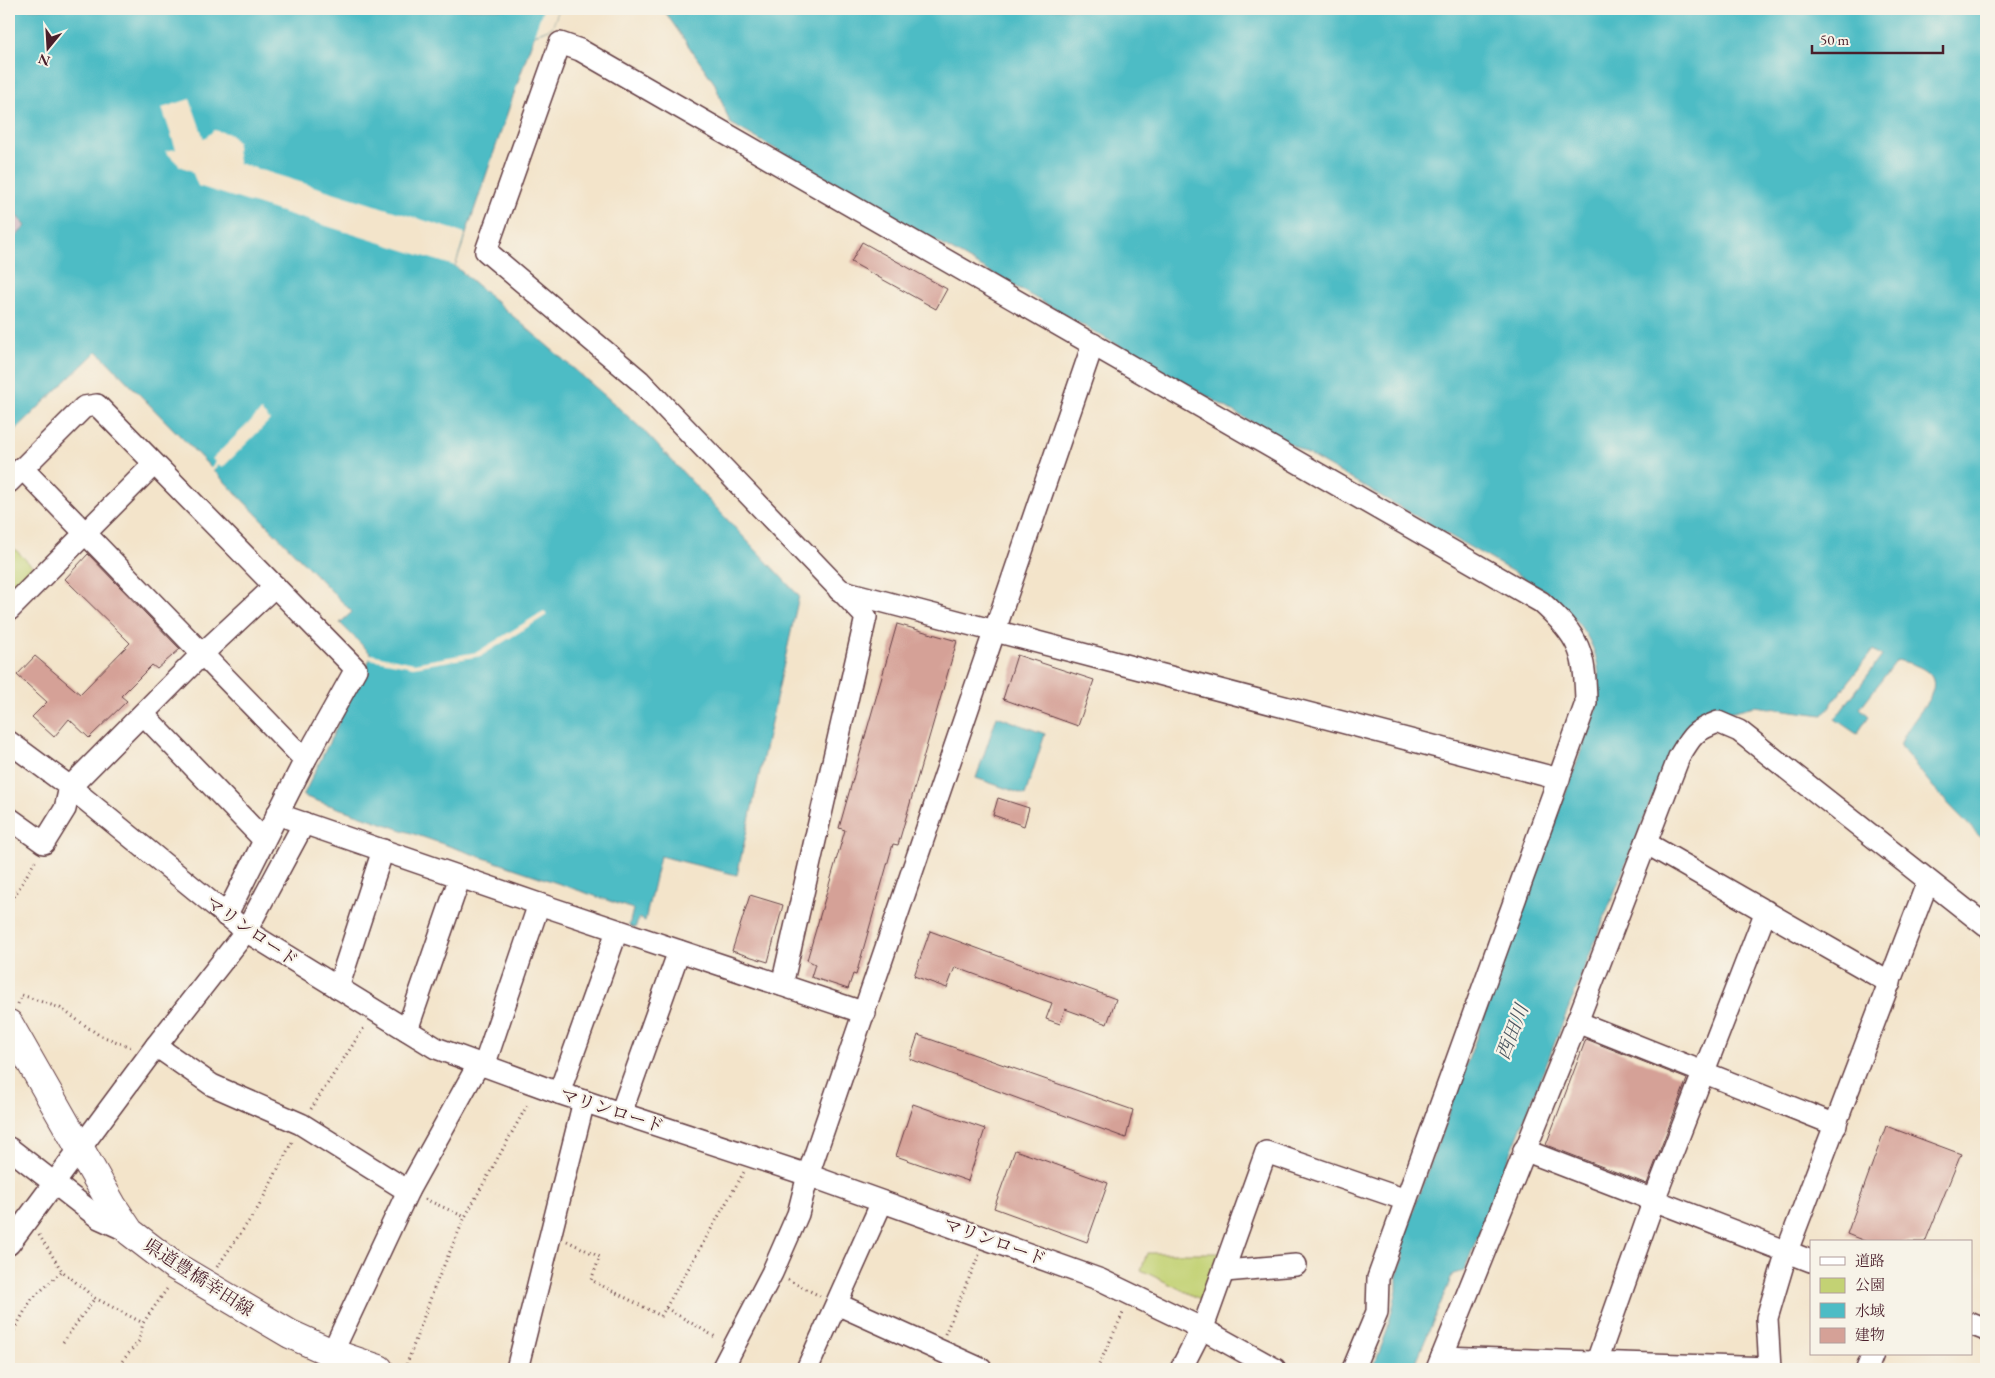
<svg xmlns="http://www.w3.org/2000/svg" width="1995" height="1378" font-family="'EB Garamond','Noto Serif JP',serif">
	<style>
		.industrial { fill: #d2bec5 }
		.green { fill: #c3d274; stroke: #867850 }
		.water { fill: #4dbcc5; stroke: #4c6e78 }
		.pier { fill: #f3e4ca }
		.building { fill: #d5a197 }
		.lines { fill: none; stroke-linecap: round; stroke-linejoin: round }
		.minor-casing { stroke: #633d43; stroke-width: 24 }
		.major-casing { stroke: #633d43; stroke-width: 30 }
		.path { stroke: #633d43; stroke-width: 3; stroke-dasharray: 1 4; stroke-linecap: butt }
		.minor { stroke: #fff; stroke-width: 21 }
		.major { stroke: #fff; stroke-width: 28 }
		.labels { text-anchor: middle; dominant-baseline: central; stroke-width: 4.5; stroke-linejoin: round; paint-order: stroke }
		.street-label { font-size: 18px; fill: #4a1f2b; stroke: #f7f3e8 }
		.water-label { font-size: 19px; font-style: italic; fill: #4b5661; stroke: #f7f3e8 }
	</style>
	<rect width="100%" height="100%" fill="#f7f3e8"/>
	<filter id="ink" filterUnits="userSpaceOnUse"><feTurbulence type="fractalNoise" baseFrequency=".02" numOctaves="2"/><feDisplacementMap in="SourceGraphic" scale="10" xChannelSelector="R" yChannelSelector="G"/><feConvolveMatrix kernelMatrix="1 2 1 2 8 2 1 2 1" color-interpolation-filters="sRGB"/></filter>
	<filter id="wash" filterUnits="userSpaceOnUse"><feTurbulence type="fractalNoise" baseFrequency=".0096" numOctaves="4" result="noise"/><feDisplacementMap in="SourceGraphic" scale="20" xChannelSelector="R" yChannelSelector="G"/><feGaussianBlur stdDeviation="1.12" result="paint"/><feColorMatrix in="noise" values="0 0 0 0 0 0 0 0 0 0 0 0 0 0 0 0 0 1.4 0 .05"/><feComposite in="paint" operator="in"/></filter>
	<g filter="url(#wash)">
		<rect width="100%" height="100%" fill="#f3e4ca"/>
		<!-- industrial -->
		<path class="industrial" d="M9,208L27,226L9,243Z"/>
		<!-- green -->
		<g class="green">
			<path d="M9,543L40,574L9,606Z"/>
			<path d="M1147,1253H1221L1204,1301L1141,1270Z"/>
		</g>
		<!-- water -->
		<g class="water">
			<path d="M9,9H559L552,27L534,35L455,266L610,400L645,432L799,596L737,875L660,856L645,921L639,918L635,928L629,926L633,909L303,796L372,655L340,623L352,612L97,351L9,436V243L26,226L9,208Z"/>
			<path d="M663,9H1986V843L1938,793L1900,746C1910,711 1972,676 1897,660L1860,708L1869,716L1857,734L1835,719L1882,656L1873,650L1823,715L1754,706L1714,716L1652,798L1464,1271L1453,1274L1413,1369H1373L1387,1331L1397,1290V1275L1404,1257L1399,1249L1596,710C1607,651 1586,626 1543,589L730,123L715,84Z"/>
			<path d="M997,716L1045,734L1025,795L976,778Z"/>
		</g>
		<!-- pier -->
		<g class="pier">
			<path d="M543,9H559L552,27L534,34Z"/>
			<path d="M190,99L204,139L214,130L230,134L237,142L238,163L465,233L455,266L198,186L192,171L180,166L165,151L176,149L162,108Z"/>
			<path d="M261,411L270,420L222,468L218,465L212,471L210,468L216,462L212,459Z"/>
			<path d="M544,611L547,615L481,656L413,667L370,659L371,654L414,663L477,652Z"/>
		</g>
		<g id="blocks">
			<!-- building -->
			<g class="building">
				<path d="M862,242L947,289L936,309L851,262Z"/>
				<path d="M88,554L180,649L157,669L152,665L121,696L127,701L89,738L69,719L54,737L32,717L47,702L17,675L35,656L80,694L130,643L65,579Z"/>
				<path d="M897,624L957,641L898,845L893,844L856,975L853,974L848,989L811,977L815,964L807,960L845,830L839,828Z"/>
				<path d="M1017,655L1094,680L1078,726L1003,699Z"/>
				<path d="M998,798L1029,808L1024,826L993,815Z"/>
				<path d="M750,895L783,905L768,962L732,951Z"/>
				<path d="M930,931L1116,999L1107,1024L1065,1009L1060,1024L1046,1019L1052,1003L955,967L947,988L914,976Z"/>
				<path d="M918,1035L1133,1110L1126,1138L910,1059Z"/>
				<path d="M1586,1039L1687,1079L1647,1184L1546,1145Z"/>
				<path d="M913,1104L985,1129L968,1181L896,1156Z"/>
				<path d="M1886,1126L1961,1154L1925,1242H1867L1847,1234Z"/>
				<path d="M1015,1150L1108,1183L1087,1242L994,1208Z"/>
			</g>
		</g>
	</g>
	<g filter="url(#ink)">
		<use href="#blocks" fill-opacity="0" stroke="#633d43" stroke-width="1"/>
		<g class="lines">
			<defs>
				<g id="minor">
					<path d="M22,468L305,760"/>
					<path d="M9,482L84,407L97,405L356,669L305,760L226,916"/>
					<path d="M839,590L1559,779"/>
					<path d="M9,610L154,464"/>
					<path d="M143,714L264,840"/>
					<path d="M9,742L70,787L246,931L436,1048L559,1093L808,1175L1101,1280L1201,1328L1275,1369"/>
					<path d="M277,814L539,904L865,1013"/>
					<path d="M9,818L44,843L65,809L70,787L201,655L275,586"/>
					<path d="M1646,843L1890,983"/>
					<path d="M782,985L866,617L640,381L486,251L560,43L580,50L1541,602C1580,637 1585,652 1586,703L1378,1278L1377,1312L1353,1369"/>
					<path d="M338,988L383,850"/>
					<path d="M1577,1022L1836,1125"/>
					<path d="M407,1030L460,877"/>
					<path d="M156,1046L212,1085L301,1124L408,1191"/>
					<path d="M484,1066L539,904"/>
					<path d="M559,1093L617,931"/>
					<path d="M621,1113L679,951"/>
					<path d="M9,1148L99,1218L130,1232"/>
					<path d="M1524,1150L1811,1261"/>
					<path d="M9,1244L156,1046L246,931L304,823"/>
					<path d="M1225,1271L1296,1265"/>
					<path d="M837,1304L981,1369"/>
					<path d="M1971,1324L1986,1330"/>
					<path d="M332,1353L408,1191L478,1065"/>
					<path d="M1442,1357L1770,1368"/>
					<path d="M1597,1361L1654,1200L1766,911"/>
					<path d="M517,1369L584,1101"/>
					<path d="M722,1369L772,1273L798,1214L808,1175L1093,344"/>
					<path d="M807,1369L882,1202"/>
					<path d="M1181,1369L1205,1322L1266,1152L1406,1200"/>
					<path d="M1437,1369L1577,1022L1679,757C1692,735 1694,731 1718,722L1739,731L1986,926"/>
					<path d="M1770,1369L1767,1318L1787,1251L1928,881"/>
					<path d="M1867,1369L1873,1354"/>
				</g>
				<path id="major" d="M9,1024L112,1205L130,1232L173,1265L290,1334L332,1353L379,1369"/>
			</defs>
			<!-- minor casing -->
			<use href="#minor" class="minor-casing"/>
			<!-- major casing -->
			<use href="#major" class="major-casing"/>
			<!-- path -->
			<g class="path">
				<path d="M9,905L37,858"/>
				<path d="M18,1004L22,995L60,1008L99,1035L133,1048"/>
				<path d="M311,1109L365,1026"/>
				<path d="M425,1199L465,1217"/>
				<path d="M39,1235L62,1271L95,1298L143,1323L169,1286"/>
				<path d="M567,1241L600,1257L591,1280L661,1316L744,1172"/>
				<path d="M217,1267L258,1208L293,1140"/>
				<path d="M788,1280L820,1296"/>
				<path d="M666,1308L717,1338"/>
				<path d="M945,1334L979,1255"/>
				<path d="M9,1339L31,1300L62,1271"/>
				<path d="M63,1342L95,1298"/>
				<path d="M119,1365L139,1341L143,1323"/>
				<path d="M405,1369L435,1286L465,1217L529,1102"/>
				<path d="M1097,1369L1124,1311"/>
			</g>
			<!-- minor -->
			<use href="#minor" class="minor"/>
			<!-- major -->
			<use href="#major" class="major"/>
		</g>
	</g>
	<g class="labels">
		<!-- street labels -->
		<g class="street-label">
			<text transform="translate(252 931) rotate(35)">マリンロード</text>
			<text transform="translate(612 1110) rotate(18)">マリンロード</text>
			<text transform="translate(995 1241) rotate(20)">マリンロード</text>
			<text transform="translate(199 1277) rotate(33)">県道豊橋幸田線</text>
		</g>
		<!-- water labels -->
		<g class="water-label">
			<text transform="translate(1512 1032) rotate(-69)">西田川</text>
		</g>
	</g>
	<!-- margin -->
	<rect width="1995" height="1378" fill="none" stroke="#f7f3e8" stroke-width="30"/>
	<!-- legend -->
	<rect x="1810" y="1240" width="162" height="115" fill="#f7f3e8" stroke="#b29e9c"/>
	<rect x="1820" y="1257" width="25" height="8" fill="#ffffff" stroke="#b29e9c"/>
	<text x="1855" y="1266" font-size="15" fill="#4a1f2b">道路</text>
	<rect x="1820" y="1278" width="25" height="15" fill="#c3d274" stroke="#b29e9c"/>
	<text x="1855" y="1290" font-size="15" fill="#4a1f2b">公園</text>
	<rect x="1820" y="1303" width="25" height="15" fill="#4dbcc5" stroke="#b29e9c"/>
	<text x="1855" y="1316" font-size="15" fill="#4a1f2b">水域</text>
	<rect x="1820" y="1328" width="25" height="15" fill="#d5a197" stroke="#b29e9c"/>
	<text x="1855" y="1340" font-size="15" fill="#4a1f2b">建物</text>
	<!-- north arrow -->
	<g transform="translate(48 48) rotate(198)" stroke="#f7f3e8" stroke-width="4" paint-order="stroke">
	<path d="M0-4L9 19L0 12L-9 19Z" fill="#4a1f2b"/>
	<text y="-8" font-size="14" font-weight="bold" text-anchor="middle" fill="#4a1f2b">N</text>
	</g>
	<!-- scale -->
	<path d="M1812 45v8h131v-8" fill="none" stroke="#4a1f2b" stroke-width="2.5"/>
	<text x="1820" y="45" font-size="15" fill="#4a1f2b" stroke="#f7f3e8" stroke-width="4" paint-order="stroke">50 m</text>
</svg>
